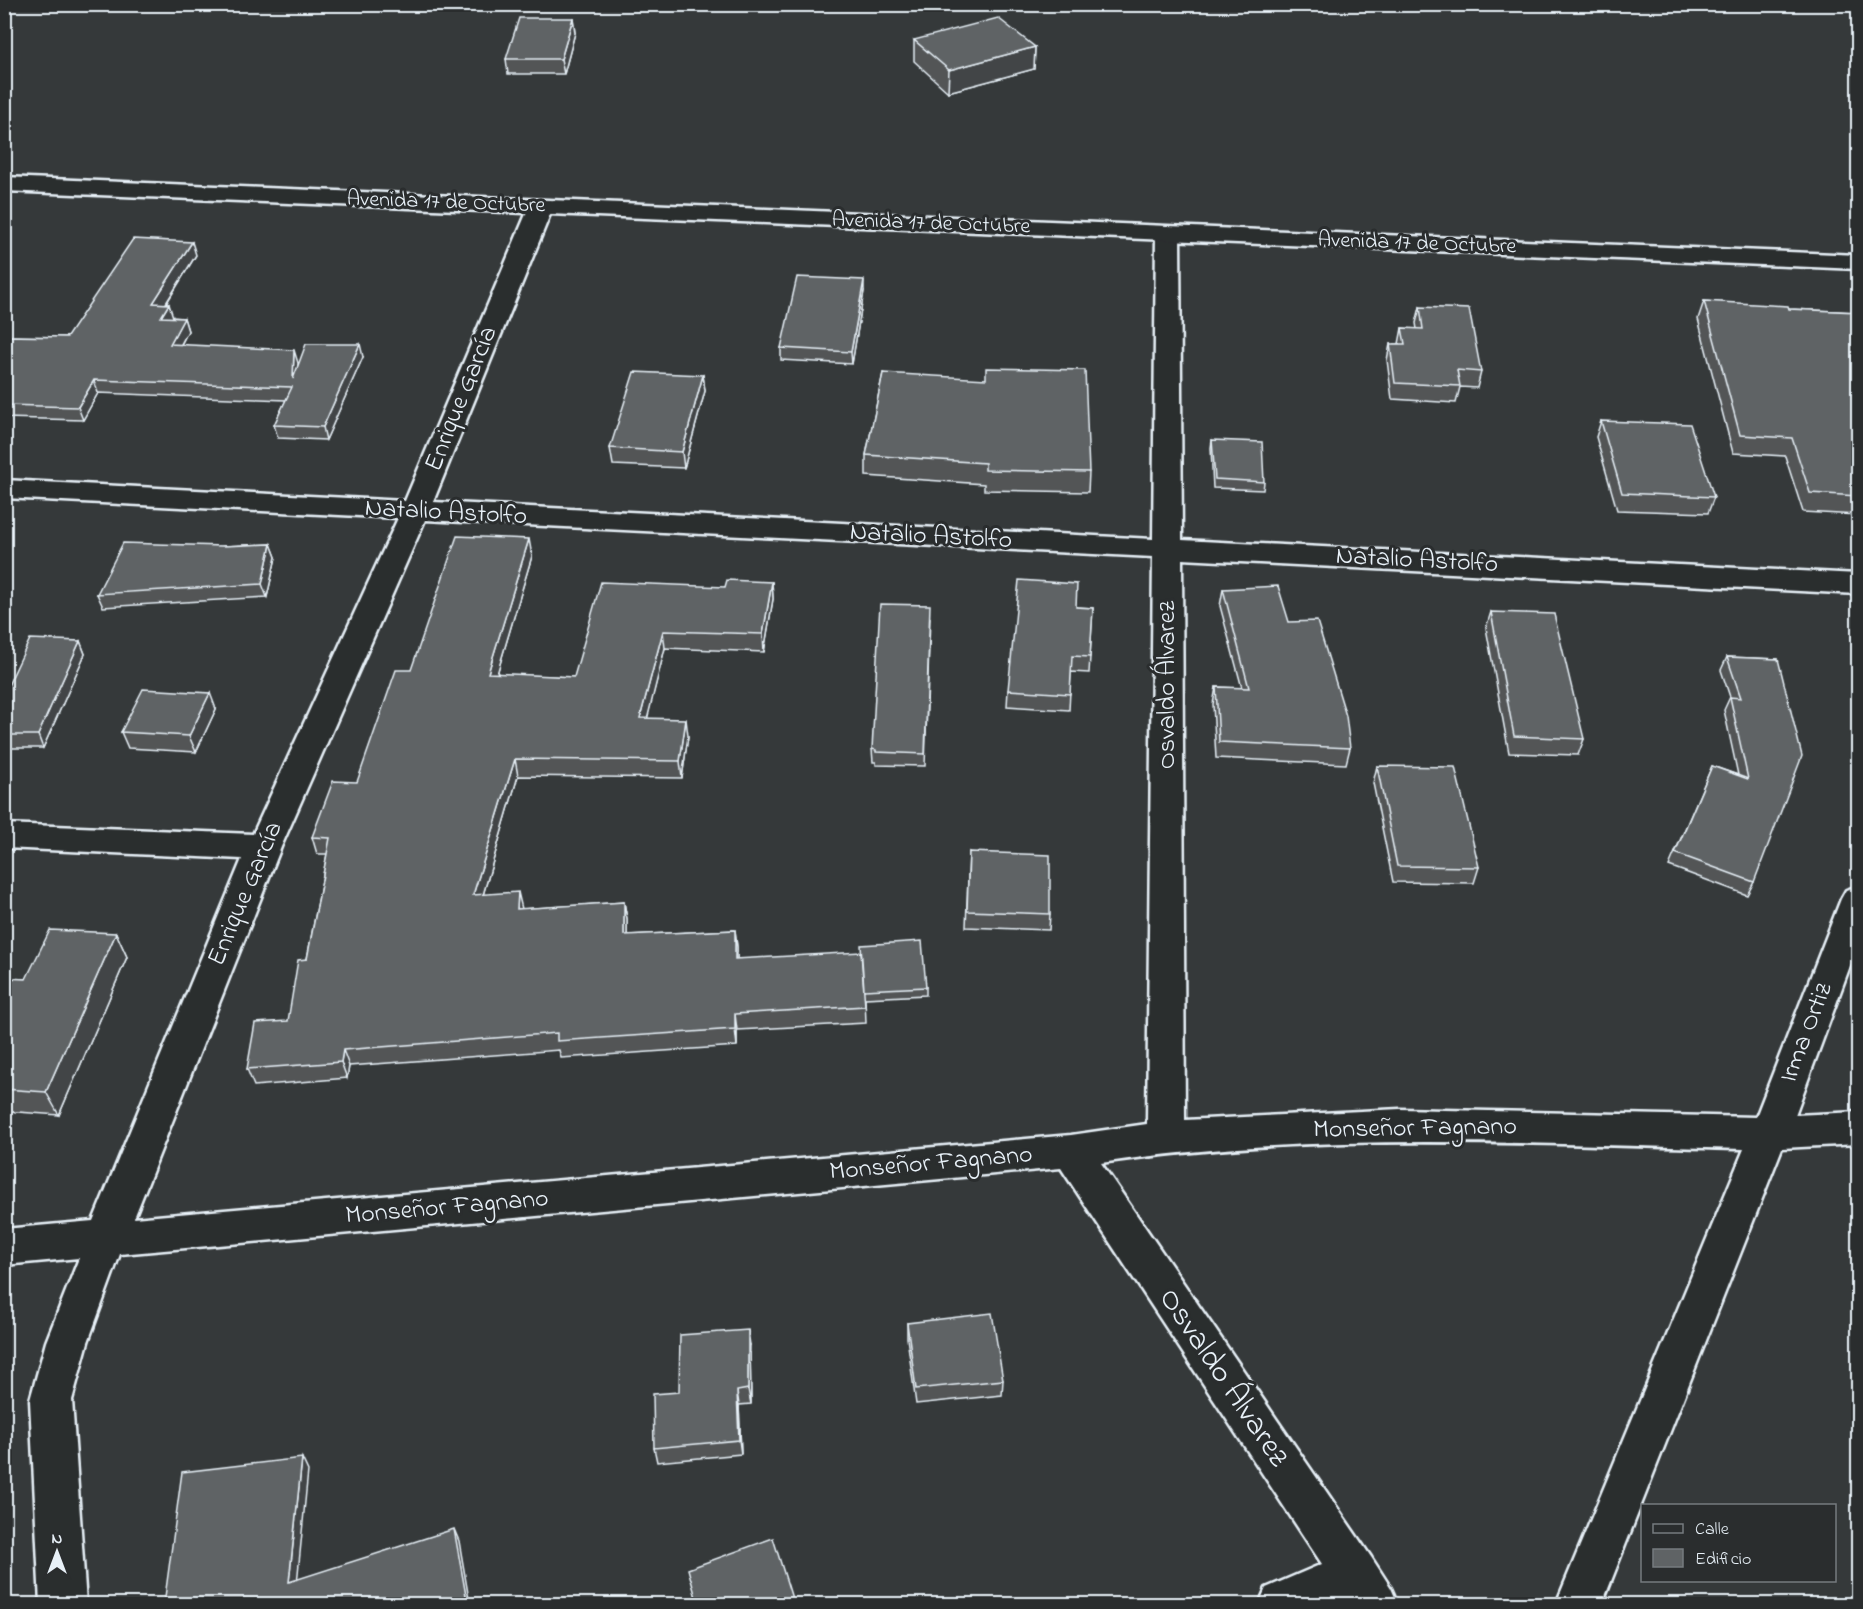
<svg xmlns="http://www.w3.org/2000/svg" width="1863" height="1609" font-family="'Indie Flower',sans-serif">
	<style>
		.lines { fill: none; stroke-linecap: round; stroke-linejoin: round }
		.minor-casing { stroke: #e8f1f8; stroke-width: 5 }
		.major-casing { stroke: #e8f1f8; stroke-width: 5 }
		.minor { fill: #2a2d2e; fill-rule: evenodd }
		.major { fill: #2a2d2e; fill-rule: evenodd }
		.wall { fill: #525557; stroke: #e8f1f8; stroke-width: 1.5 }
		.shaded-wall { fill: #424547; stroke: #e8f1f8; stroke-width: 1.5 }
		.building { fill: #5f6365; stroke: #e8f1f8; stroke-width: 1.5 }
		.labels { text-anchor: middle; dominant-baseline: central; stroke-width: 6; stroke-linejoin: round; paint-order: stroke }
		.far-street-label { font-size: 22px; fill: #e8f1f8; stroke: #2a2d2e }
		.street-label { font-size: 26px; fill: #e8f1f8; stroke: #2a2d2e }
		.near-street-label { font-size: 32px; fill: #e8f1f8; stroke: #2a2d2e }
	</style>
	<rect width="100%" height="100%" fill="#35393a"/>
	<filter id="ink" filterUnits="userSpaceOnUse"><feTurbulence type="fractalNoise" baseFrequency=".0167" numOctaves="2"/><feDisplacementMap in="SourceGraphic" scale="12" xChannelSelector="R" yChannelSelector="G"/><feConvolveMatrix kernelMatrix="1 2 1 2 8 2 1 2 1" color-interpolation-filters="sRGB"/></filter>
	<g filter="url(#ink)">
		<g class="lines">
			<defs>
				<path id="minor" d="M541,200L549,202L553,207L433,502L1153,539L1156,234L1159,229L1168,227L1177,229L1180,234L1182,540L1858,574V594L1182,559L1185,1120L1400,1109L1756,1117L1841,899L1846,890L1858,886V944L1795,1115L1858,1112V1144L1782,1148L1602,1604H1556L1744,1149C1530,1144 1313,1131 1101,1163L1371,1557L1391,1588L1398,1604H1349L1346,1600L1334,1604H1259L1266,1588L1322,1564L1061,1168L120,1254L88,1342L72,1400L86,1604H40L30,1400L46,1342L79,1258L4,1265V1229L93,1221L242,859L4,848V824L253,834L398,518L4,498V480L405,501L529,207L533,202ZM425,520L1153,557L1147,1124L1071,1135L134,1218L281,847Z"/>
				<path id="major" d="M4,177L1858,255V269L4,191Z"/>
			</defs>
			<!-- minor casing -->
			<use href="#minor" class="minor-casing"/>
			<!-- major casing -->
			<use href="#major" class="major-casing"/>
			<!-- minor -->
			<use href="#minor" class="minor"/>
			<!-- major -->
			<use href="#major" class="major"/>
		</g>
		<!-- wall -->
		<g class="wall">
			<path d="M573,18L575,33L564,74H508L506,59Z"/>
			<path d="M914,40L1035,47L1034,69L948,92L914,61Z"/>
			<path d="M196,255L166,304L172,317L184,318L188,331L181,345L298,363V366L363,357L326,440L278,438L274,425L286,400L98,393L83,420L4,418V336L67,337Z"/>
			<path d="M864,291L852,364L781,360V348Z"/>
			<path d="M1704,301L1789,309L1858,312V515L1803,512L1785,456L1733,453L1698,319Z"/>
			<path d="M1420,307L1481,372L1477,388L1460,387L1456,403L1392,399L1387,360L1390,344H1399L1402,328L1417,329L1416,323Z"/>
			<path d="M883,373L1089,472L1088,492L984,490V484L866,476V455Z"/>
			<path d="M703,375L705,391L684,468L613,465L610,448Z"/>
			<path d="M1601,421L1714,497L1708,513L1617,510L1596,437Z"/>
			<path d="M1212,440L1264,482L1263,490L1213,488L1211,448Z"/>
			<path d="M271,544L276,557L267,597L103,607L97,594L223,546Z"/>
			<path d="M532,556L497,674L574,677L725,587L772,582L773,599L764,652L665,648L647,718L688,736L682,778L518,776L483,895L522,909L624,902L627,919V935L735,930L737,947V959L926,987V995L865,998L866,1023L737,1030V1046L561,1058L559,1050L349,1066L347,1078L254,1086L247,1069L288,1021L307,959L327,854H317L312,837L357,782Z"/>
			<path d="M1223,589L1289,622L1350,748L1346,764L1216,758L1213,704L1216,687L1242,688L1220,606Z"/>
			<path d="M1076,607L1093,608L1089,673L1071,672L1069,710L1007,706L1008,690Z"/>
			<path d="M1491,612L1584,739L1578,755L1509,753L1486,628Z"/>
			<path d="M930,617L925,766L876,765V762H873L872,749Z"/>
			<path d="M80,641L85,654L43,748H4V694Z"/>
			<path d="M1727,657L1778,659L1754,882L1747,895L1669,866L1712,766L1738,775L1724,710L1730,697L1721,670Z"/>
			<path d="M216,709L196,752L128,748L121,732Z"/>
			<path d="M1377,766L1479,867L1474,883L1393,882L1373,783Z"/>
			<path d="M969,852L1050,914L1049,930L966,927Z"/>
			<path d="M116,933L127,957L59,1115L4,1111V978L26,979Z"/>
			<path d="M907,1323L1003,1380L1002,1395L916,1404L907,1338Z"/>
			<path d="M750,1345L751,1404L739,1405L741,1454L657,1462L654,1448L679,1392Z"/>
		</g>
		<!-- shaded-wall -->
		<g class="shaded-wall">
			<path d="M573,18L575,33L564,74L561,59Z"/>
			<path d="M1035,47L1034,69L948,92L949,70Z"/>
			<path d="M192,242L196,255L158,316L153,303Z"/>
			<path d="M864,280V291L852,364L851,352Z"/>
			<path d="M169,304L173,317L165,330L161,317Z"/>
			<path d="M184,318L188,331L174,357L170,344Z"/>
			<path d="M360,344L363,357L326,440L323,427Z"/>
			<path d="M294,350L298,363L297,392L293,379Z"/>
			<path d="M703,375L705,391L684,468L682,452Z"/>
			<path d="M94,380L98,393L83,420L78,407Z"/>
			<path d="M529,539L532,556L492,691L488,673Z"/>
			<path d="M271,544L276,557L267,597L262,584Z"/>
			<path d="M772,582L773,599L764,652L763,634Z"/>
			<path d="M663,631L665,648L643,736L640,718Z"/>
			<path d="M80,641L85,654L43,748L38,735Z"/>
			<path d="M210,693L216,709L196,752L189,736Z"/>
			<path d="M686,719L688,736L682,778L680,761Z"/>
			<path d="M515,759L518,776L478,912L473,895Z"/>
			<path d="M518,892L522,909H517Z"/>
			<path d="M624,902L627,919V952L624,935Z"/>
			<path d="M735,930L737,947V976L735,959Z"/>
			<path d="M116,933L127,957L59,1115L46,1092Z"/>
			<path d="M735,1014L737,1030V1046L735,1029Z"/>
			<path d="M343,1050L349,1066L347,1078L341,1062Z"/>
			<path d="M748,1330L750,1345L751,1404L748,1389Z"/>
			<path d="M737,1391L739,1405L741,1454L739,1440Z"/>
			<path d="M302,1458L308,1471L296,1594L289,1582Z"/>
			<path d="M454,1529L459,1541L470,1605H457Z"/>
		</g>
		<!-- building -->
		<g class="building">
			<path d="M519,18H573L561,59H506Z"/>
			<path d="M998,18L1035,47L949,70L914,40Z"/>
			<path d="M133,239L192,242L153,303L169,304L161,317L184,318L170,344L294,350L293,379L306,344H360L323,427L274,425L292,387L94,380L78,407L4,405V336L67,337Z"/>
			<path d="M797,277L864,280L851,352L781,348Z"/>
			<path d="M1704,301L1788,306L1789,309L1858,312V442L1852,441L1858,460V496L1810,493L1792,438L1740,435Z"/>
			<path d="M1420,307L1469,309L1481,372L1457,370L1460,386L1395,383L1390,344H1405L1402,328L1423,329Z"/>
			<path d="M986,368L1085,370L1089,472L985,470V463L866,455L883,373L986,379Z"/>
			<path d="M634,372L703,375L682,452L610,448Z"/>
			<path d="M1601,421L1690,424L1714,497L1622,493Z"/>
			<path d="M1212,440L1262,442L1264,482L1215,479Z"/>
			<path d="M457,536L529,539L488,673L574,677L601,582L725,587L727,580L772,582L763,634L663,631L640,718L686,719L680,761L515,759L473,895L518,892L517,909L624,902V935L735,930V959L861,952L865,1006L735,1014V1029L557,1041V1033L343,1050L341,1062L247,1069L255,1023L288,1021L298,960L307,959L330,838L312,837L333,781L357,782L396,670H411Z"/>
			<path d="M123,543L223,546L271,544L262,584L97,594Z"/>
			<path d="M1019,580L1077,584L1076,607L1093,608L1090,657L1072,656L1070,694L1008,690Z"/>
			<path d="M1278,586L1289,622L1317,621L1346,716L1350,748L1219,742L1216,687L1249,688L1223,589Z"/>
			<path d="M880,604L930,605L925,754L876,752V750L872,749Z"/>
			<path d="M1491,612L1554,614L1584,739L1514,736Z"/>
			<path d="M30,639L80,641L38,735H4V694Z"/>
			<path d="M1727,657L1778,659L1802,756L1754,882L1675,853L1712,766L1748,779L1730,697L1741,698Z"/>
			<path d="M143,689L210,693L189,736L121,732Z"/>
			<path d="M1377,766L1455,767L1479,867L1397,866Z"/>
			<path d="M969,852L1050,855V914L967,911Z"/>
			<path d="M50,930L116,933L46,1092L4,1089V978L26,979Z"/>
			<path d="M922,941L926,987L864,990L861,945Z"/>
			<path d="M992,1313L1003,1380L916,1389L907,1323Z"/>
			<path d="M748,1330V1389L737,1391L739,1440L654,1448L653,1394L679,1392L680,1335Z"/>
			<path d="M302,1458L289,1582L454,1529L467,1601L457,1605H165V1597L182,1472Z"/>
			<path d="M773,1538L794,1605H698L688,1569Z"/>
		</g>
	</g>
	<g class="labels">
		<!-- far-street labels -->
		<g class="far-street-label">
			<text transform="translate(446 203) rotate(2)">Avenida 17 de Octubre</text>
			<text transform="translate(931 224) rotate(2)">Avenida 17 de Octubre</text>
			<text transform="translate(1417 244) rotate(2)">Avenida 17 de Octubre</text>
		</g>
		<!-- street labels -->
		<g class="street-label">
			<text transform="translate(462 399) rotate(-68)">Enrique García</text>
			<text transform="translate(446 513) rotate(3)">Natalio Astolfo</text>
			<text transform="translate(931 537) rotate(3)">Natalio Astolfo</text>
			<text transform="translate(1417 561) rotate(3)">Natalio Astolfo</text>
			<text transform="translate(1168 685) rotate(-90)">Osvaldo Álvarez</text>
			<text transform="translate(246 894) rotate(-67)">Enrique García</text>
			<text transform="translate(1807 1033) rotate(-69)">Irma Ortiz</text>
			<text transform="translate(1415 1129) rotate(-1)">Monseñor Fagnano</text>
			<text transform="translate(931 1164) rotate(-5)">Monseñor Fagnano</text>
			<text transform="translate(447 1208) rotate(-5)">Monseñor Fagnano</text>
		</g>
		<!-- near-street labels -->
		<g class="near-street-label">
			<text transform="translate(1223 1378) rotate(56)">Osvaldo Álvarez</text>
		</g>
	</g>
	<!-- margin -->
	<rect width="1863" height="1609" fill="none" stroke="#2a2d2e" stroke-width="24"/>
	<rect x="12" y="12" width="1839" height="1585" fill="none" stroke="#e8f1f8" stroke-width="2" filter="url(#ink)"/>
	<!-- legend -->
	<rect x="1641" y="1504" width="195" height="78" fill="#2a2d2e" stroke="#767b7f" stroke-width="1.5"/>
	<rect x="1653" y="1524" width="30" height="9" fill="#2a2d2e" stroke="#767b7f" stroke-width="1.5"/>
	<text x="1695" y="1534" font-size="18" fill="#e8f1f8">Calle</text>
	<rect x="1653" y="1549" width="30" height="18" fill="#5f6365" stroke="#767b7f" stroke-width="1.5"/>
	<text x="1695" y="1564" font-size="18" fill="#e8f1f8">Edificio</text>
	<!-- north arrow -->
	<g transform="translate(57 1552)" stroke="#2a2d2e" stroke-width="4.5" paint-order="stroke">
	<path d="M0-4.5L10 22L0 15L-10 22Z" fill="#e8f1f8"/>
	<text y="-9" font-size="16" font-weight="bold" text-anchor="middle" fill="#e8f1f8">N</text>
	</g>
</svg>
